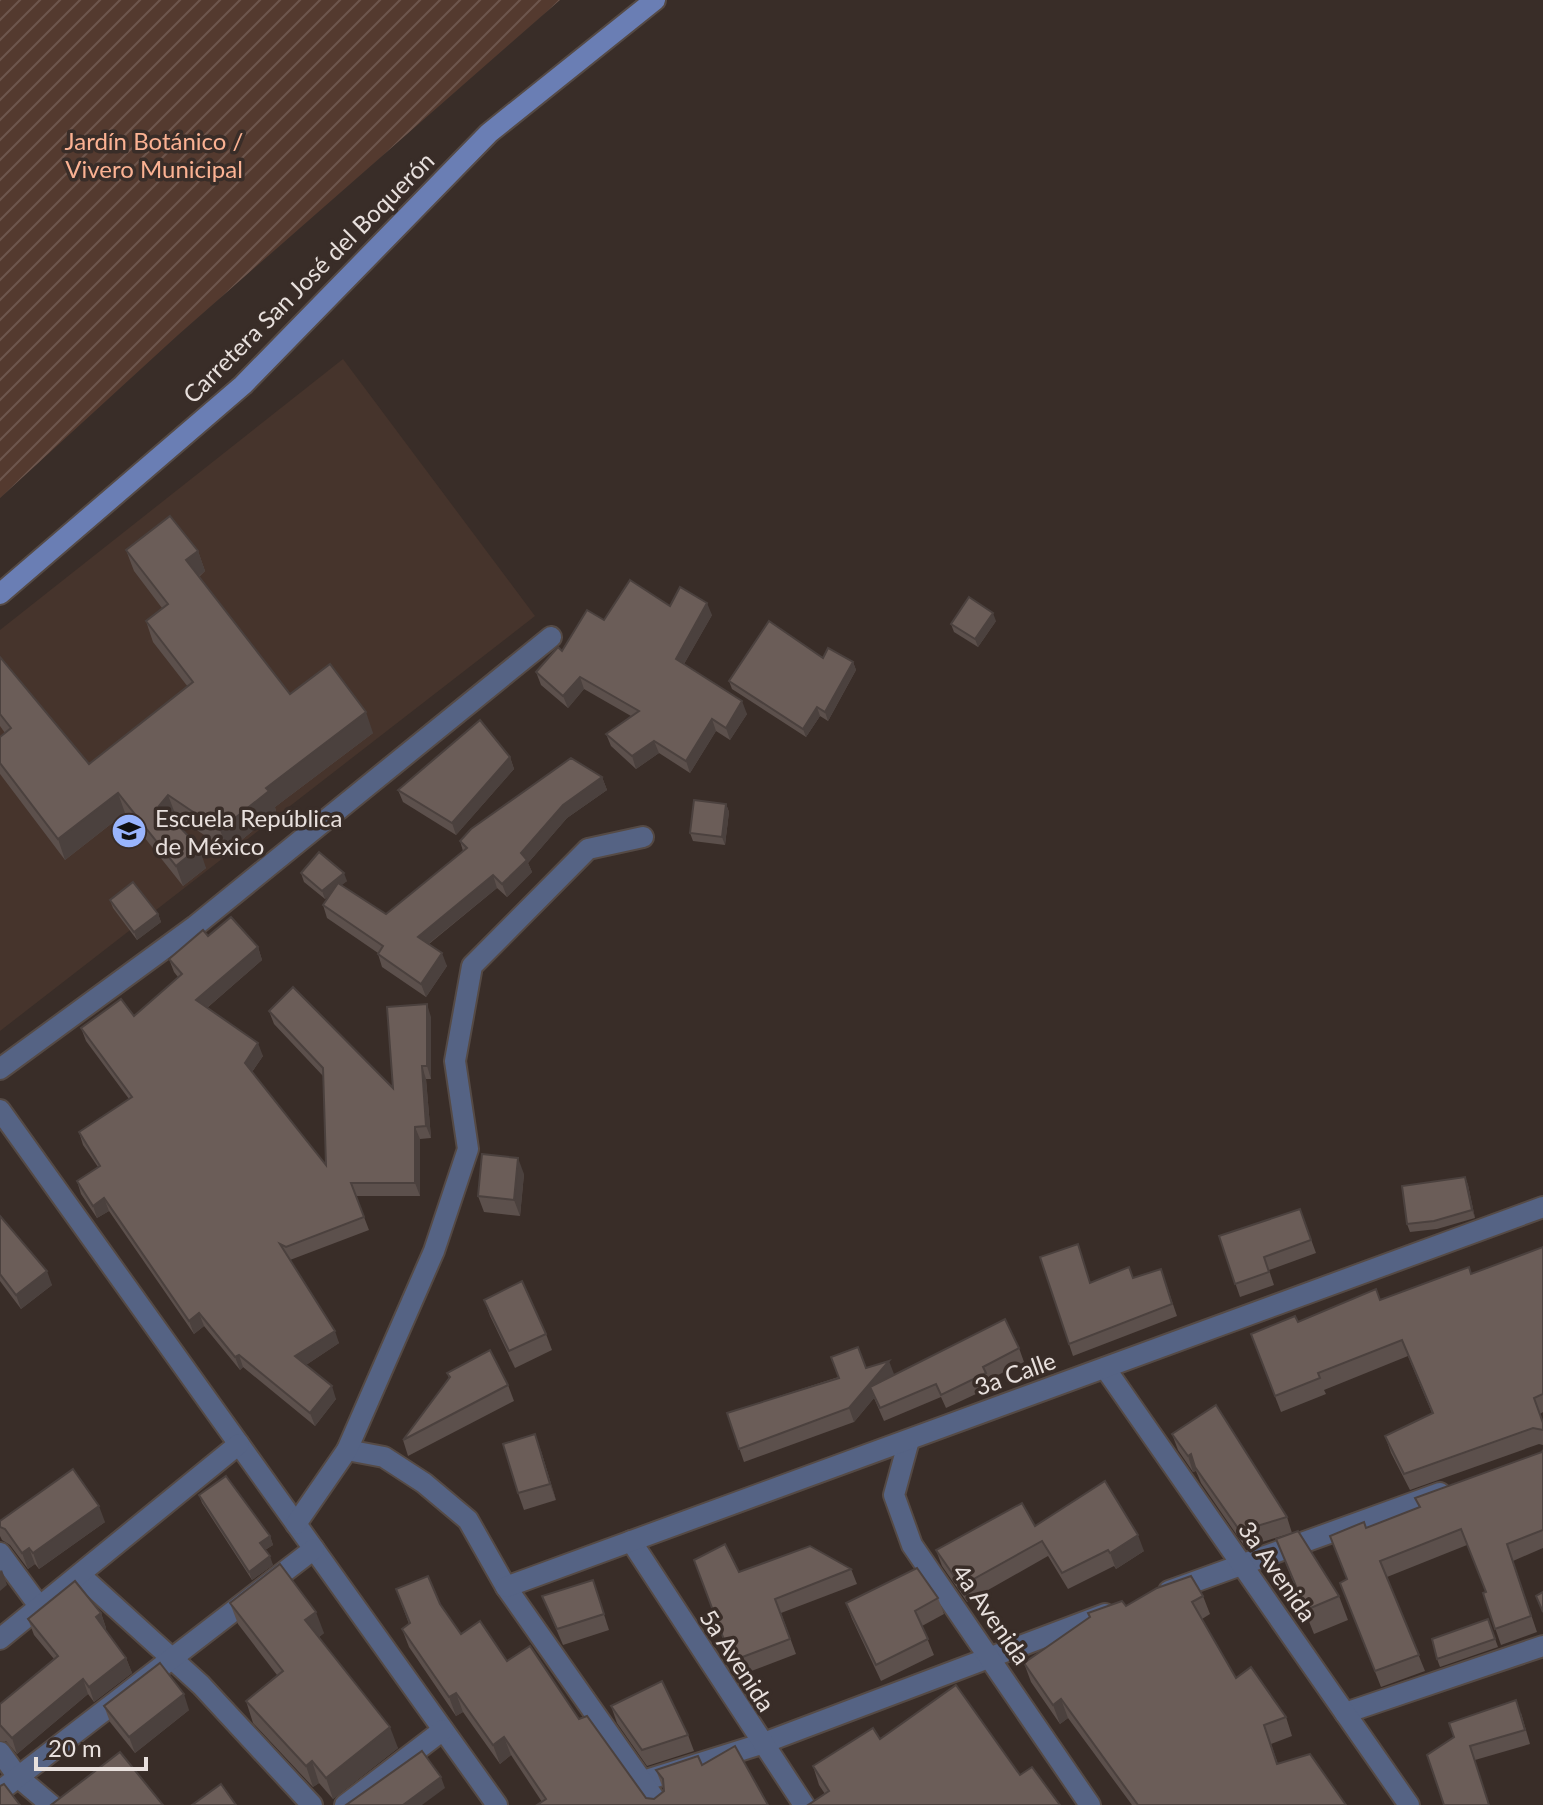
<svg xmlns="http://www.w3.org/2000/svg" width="1543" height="1805" font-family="Lato,sans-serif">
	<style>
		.built { fill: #46342c }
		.garden { fill: url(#garden-furrows) }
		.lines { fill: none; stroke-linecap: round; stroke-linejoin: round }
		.lane-casing { stroke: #554a45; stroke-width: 24 }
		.street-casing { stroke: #554a45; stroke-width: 24 }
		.secondary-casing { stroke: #554a45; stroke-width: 24 }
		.lane { stroke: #556384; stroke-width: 20 }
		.street { stroke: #556384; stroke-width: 20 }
		.secondary { stroke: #6a7eb4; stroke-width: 20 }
		.wall { fill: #5c504c }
		.shaded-wall { fill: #4b413e }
		.building { fill: #6b5d58; stroke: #4b413e; stroke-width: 2 }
		.labels { text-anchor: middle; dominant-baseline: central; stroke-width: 7; stroke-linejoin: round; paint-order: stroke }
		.park-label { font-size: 24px; fill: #fbb293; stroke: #392d28 }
		.street-label { font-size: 24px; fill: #e8e0dd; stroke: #392d28 }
		.poi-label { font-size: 24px; fill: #e8e0dd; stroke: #392d28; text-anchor: start }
	</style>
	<defs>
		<pattern id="garden-furrows" width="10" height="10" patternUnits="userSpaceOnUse" patternTransform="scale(2)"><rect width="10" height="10" fill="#543a2f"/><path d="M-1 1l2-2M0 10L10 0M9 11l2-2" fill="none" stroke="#6d564d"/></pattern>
	</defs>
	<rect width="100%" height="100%" fill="#392d28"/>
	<!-- built -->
	<path class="built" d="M343,359L535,616L0,1031V630Z"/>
	<!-- garden -->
	<path class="garden" d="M0,0H560L178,335L0,498Z"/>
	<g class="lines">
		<defs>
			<g id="lane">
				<path d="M1169,1591L1440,1493"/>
				<path d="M1345,1713L1543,1646"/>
				<path d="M643,1781L761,1744L1105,1614"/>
			</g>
			<g id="street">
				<path d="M0,1069L195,926L551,637"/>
				<path d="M0,1110L497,1805"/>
				<path d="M1105,1368L1409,1805"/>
				<path d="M909,1440L894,1495L912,1545L1090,1805"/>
				<path d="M347,1450L384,1457L424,1483L468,1520L506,1587L659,1805"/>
				<path d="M296,1524L347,1450L434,1251L468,1149L455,1061L472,966L588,849L643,837"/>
				<path d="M631,1541L804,1805"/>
				<path d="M0,1553L39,1606"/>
				<path d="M80,1575L201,1685L312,1805"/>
				<path d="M506,1587L1543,1207"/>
				<path d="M0,1639L239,1444"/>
				<path d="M0,1752L18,1777L51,1805"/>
				<path d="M0,1791L314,1549"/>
				<path d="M345,1805L443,1730"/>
			</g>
			<path id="secondary" d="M0,594L243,385L489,133L655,0"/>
		</defs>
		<!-- lane casing -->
		<use href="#lane" class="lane-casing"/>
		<!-- street casing -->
		<use href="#street" class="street-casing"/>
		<!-- secondary casing -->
		<use href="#secondary" class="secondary-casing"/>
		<!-- lane -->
		<use href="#lane" class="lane"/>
		<!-- street -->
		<use href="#street" class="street"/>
		<!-- secondary -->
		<use href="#secondary" class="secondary"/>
	</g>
	<!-- wall -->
	<g class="wall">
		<path d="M126,550L198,551L205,571L199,577L290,694L373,733L275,807L276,812L228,851L176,816L173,820L206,868L183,886L125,813L65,860L0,774V737L5,733L0,726V657L89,764L188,687L153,642L146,621L162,608L134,571Z"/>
		<path d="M670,606L712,615L684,664L747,714L730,740L716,731L690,773L659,753L636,769L611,746L606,734L631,716L584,689L568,708L541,685L536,672L604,620Z"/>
		<path d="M996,621L978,647L954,632L951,624Z"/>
		<path d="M823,658L853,662L856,670L828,721L820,716L806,737L732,689L729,681Z"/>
		<path d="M510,757L514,769L456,835L403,802L398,790Z"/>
		<path d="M602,777L607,790L567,818L528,863L532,872L507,897L497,888L429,944L447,966L426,997L382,967L378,954V953L327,918L323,905L329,895L325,899L304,882L301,873L347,881L341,885L386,914L463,851L460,841Z"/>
		<path d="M726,804L729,812L725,845L693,841L690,833Z"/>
		<path d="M110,900L158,914L161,922L137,940L113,908Z"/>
		<path d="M208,936L258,947L262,960L207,1008L263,1056L252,1072L326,1165L323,1076L274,1024L269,1011L393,1088L431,1017V1079H426L431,1138L420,1139V1196H356L369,1230L290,1260L339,1343L306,1365L336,1399L315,1426L243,1367L240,1370L204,1326L194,1334L109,1211L97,1218L81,1194L77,1181L98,1167L83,1145L79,1132L129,1099L86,1041L81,1028L134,1016L178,977L174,972L169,959Z"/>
		<path d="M524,1174L520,1216L484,1212L478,1196Z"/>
		<path d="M1465,1177L1468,1185L1475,1218L1437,1229L1410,1232L1407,1224Z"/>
		<path d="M1300,1209L1316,1253L1269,1270L1274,1285L1240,1297L1219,1236Z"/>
		<path d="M0,1216L52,1285L21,1309L0,1281Z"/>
		<path d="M1543,1247V1412L1540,1414L1543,1423V1445L1539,1444L1410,1490L1391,1453L1385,1436L1432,1413L1408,1356L1324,1390L1326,1394L1281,1412L1251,1334L1380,1300L1471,1274Z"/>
		<path d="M1040,1257L1091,1282L1133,1278L1161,1269L1177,1316L1073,1356Z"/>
		<path d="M484,1300L546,1334L552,1350L515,1368L490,1316Z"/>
		<path d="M1019,1348L1024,1362L988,1380L991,1387L946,1408L941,1397L884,1421L874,1398L854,1422L744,1462L727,1413L866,1368L894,1374L893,1376Z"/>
		<path d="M447,1373L508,1385L514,1401L408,1456L403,1440L449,1378Z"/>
		<path d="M1172,1434L1287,1517L1292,1533L1245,1547L1201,1483L1196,1471L1193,1472L1178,1450Z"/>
		<path d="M1543,1450V1548L1513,1561L1537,1632L1501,1645L1483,1593L1486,1592L1467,1545L1387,1577L1425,1671L1381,1687L1340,1583L1347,1580L1366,1528L1419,1507L1415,1498L1542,1452Z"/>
		<path d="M541,1451L556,1500L524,1510L518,1493Z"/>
		<path d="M199,1495L270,1536L273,1545L265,1550L273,1565L252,1580L202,1503Z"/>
		<path d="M0,1521L105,1522L39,1569L35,1564L28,1569L10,1545L2,1540L0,1536Z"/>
		<path d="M1035,1526L1144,1551L1116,1569L1114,1566L1068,1589L1048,1556L967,1602L942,1566L936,1550Z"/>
		<path d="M1276,1539L1339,1596L1348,1620L1314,1634Z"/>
		<path d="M694,1560L739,1572L851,1569L857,1584L781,1613L796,1654L738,1676Z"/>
		<path d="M593,1580L609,1630L563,1645L542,1596Z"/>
		<path d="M396,1589L440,1604L461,1634L507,1661L579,1719L646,1798L654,1799L664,1791L656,1770L702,1765L768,1805L542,1802L511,1755L500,1764L463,1712L456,1716L409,1647L402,1629L409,1624Z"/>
		<path d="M1203,1596L1210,1614L1202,1619L1236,1678L1286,1717L1292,1736L1271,1744L1278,1764L1346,1805H1132L1068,1718L1060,1724L1031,1682L1024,1663L1090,1617L1088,1613L1126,1606Z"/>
		<path d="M938,1598L944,1614L922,1626L934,1655L881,1681L852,1619L846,1603Z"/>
		<path d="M230,1603L324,1633L319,1637L398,1748L333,1799L319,1783L313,1787L253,1723L246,1701L277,1675L238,1624Z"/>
		<path d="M101,1613L106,1628L105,1630L126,1658L132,1673L94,1702L88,1694L17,1754L6,1741H0V1704L54,1659L34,1635L28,1619Z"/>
		<path d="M1488,1619L1498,1647L1440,1667L1437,1659Z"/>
		<path d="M104,1706L189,1710L135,1753L110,1722Z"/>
		<path d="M611,1706L688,1735L694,1751L647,1766L617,1723Z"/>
		<path d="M1521,1713L1530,1744L1475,1760L1427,1755Z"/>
		<path d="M880,1739L1020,1775L825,1794L819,1785L813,1766Z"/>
	</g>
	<!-- shaded-wall -->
	<g class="shaded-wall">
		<path d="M198,551L205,571L193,581L186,560Z"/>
		<path d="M707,603L712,615L680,671L676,659Z"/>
		<path d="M993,613L996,621L978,647L975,639Z"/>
		<path d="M853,662L856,670L828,721L825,712Z"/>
		<path d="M580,677L584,689L568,708L563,696Z"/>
		<path d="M742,701L747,714L730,740L726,728Z"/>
		<path d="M817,707L820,716L806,737L803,729Z"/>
		<path d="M366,712L373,733L275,807L276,812L228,851L220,830L266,788Z"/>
		<path d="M712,719L716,731L690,773L686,761Z"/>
		<path d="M654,741L659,753L636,769L632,756Z"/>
		<path d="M510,757L514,769L456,835L452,823Z"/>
		<path d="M602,777L607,790L567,818L528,863L532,872L507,897L502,884L521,853L563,805Z"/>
		<path d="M118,793L125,813L65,860L58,839Z"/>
		<path d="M168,795L176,816L167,827L159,806Z"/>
		<path d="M726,804L729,812L725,845L722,837Z"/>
		<path d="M199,847L206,868L183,886L176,866Z"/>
		<path d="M344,873L347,881L325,899L322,891Z"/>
		<path d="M493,875L497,888L422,949L418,937Z"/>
		<path d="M158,914L161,922L137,940L134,932Z"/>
		<path d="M258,947L262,960L201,1013L196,1000Z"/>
		<path d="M442,953L447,966L426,997L421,984Z"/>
		<path d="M427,1004L431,1017V1079L427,1066Z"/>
		<path d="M258,1043L263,1056L249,1076L245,1063Z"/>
		<path d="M422,1066L426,1079L431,1138L426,1126Z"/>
		<path d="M415,1127L420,1139V1196L415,1183Z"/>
		<path d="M518,1158L524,1174L520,1216L514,1200Z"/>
		<path d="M1465,1177L1468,1185L1475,1218L1472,1210Z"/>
		<path d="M104,1198L109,1211L97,1218L93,1206Z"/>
		<path d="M47,1271L52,1285L21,1309L16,1295Z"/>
		<path d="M199,1313L204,1326L194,1334L189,1321Z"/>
		<path d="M335,1331L339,1343L300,1369L295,1356Z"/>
		<path d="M239,1355L243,1367L240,1370L235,1357Z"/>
		<path d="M889,1361L894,1374L875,1397L870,1387L874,1398L854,1422L849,1408Z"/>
		<path d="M332,1386L336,1399L315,1426L310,1413Z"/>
		<path d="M535,1434L541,1451L556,1500L550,1484Z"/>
		<path d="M1191,1454L1197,1470L1193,1472L1188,1456Z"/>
		<path d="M99,1506L105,1522L39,1569L33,1553Z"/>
		<path d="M1138,1535L1144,1551L1116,1569L1110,1553Z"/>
		<path d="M270,1536L273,1545L263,1551L260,1543Z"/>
		<path d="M29,1548L35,1564L28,1569L22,1553Z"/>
		<path d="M270,1556L273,1565L252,1580L249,1572Z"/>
		<path d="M2,1570L7,1585L0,1591V1572Z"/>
		<path d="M316,1612L324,1633L313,1642L305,1620Z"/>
		<path d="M101,1613L106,1628L101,1632L96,1617Z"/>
		<path d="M126,1658L132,1673L94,1702L89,1687Z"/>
		<path d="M83,1679L88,1694L17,1754L12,1738Z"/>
		<path d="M456,1693L463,1712L456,1716L449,1697Z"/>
		<path d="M184,1694L189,1710L135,1753L129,1737Z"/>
		<path d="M1061,1699L1068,1718L1060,1724L1053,1705Z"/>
		<path d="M390,1727L398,1748L333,1799L326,1778Z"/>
		<path d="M504,1737L511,1755L500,1764L493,1745Z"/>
		<path d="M312,1761L319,1783L313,1787L306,1766Z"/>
		<path d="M441,1777L445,1788L422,1805H403Z"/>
	</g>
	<!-- building -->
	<g class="building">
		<path d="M170,516L198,551L186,560L290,694L330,664L366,712L266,788L269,791L220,830L168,795L159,806L199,847L176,866L118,793L58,839L0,763V737L11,728L0,714V657L89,764L193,682L146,621L168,604L126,550Z"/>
		<path d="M630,580L670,606L680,587L707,603L676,659L742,701L726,728L712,719L686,761L654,741L632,756L606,734L639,711L580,677L563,696L536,672L558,647L562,651L587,610L604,620Z"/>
		<path d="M969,597L993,613L975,639L951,624Z"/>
		<path d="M769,621L823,658L828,648L853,662L825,712L817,707L803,729L729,681Z"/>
		<path d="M480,720L510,757L452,823L398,790Z"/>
		<path d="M571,758L602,777L563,805L521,853L527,860L502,884L493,875L418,937L442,953L421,984L378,954L383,946L323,905L338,883L386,914L467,848L460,841L471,829Z"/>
		<path d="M694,800L726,804L722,837L690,833Z"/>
		<path d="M319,852L344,873L322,891L301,873Z"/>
		<path d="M133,882L158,914L134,932L110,900Z"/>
		<path d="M231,917L258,947L196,1000L258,1043L245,1063L326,1165L323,1068L269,1011L293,987L393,1088L387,1007L427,1004V1066H422L426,1126L415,1127V1183H351L364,1217L286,1247L280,1244L335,1331L295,1356L332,1386L310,1413L239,1355L235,1357L199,1313L189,1321L104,1198L93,1206L77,1181L100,1166L79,1132L132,1097L81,1028L121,999L134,1016L182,974L169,959L203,930L208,936Z"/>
		<path d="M482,1154L518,1158L514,1200L478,1196Z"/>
		<path d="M1465,1177L1472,1210L1434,1221L1407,1224L1402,1186Z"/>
		<path d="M1300,1209L1311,1240L1264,1257L1269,1272L1235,1284L1219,1236Z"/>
		<path d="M0,1216L47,1271L16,1295L0,1274Z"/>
		<path d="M1078,1244L1090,1283L1129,1267L1133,1278L1161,1269L1172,1304L1069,1344L1040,1257Z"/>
		<path d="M1543,1247V1394L1534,1398L1543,1423V1430L1533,1428L1404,1474L1385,1436L1433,1413L1402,1340L1318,1373L1320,1378L1275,1396L1251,1334L1295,1316L1298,1322L1376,1289L1380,1300L1469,1267L1471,1274Z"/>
		<path d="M522,1281L546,1334L509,1351L484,1300Z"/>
		<path d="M1005,1319L1019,1348L983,1367L986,1373L941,1395L936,1384L880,1408L870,1387Z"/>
		<path d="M858,1347L866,1368L889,1361L849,1408L739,1449L727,1413L839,1378L831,1357Z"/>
		<path d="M490,1350L508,1385L403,1440L450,1377L447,1373Z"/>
		<path d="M1216,1405L1287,1517L1240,1531L1195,1467L1191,1454L1188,1456L1172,1434Z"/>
		<path d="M535,1434L550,1484L518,1493L503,1444Z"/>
		<path d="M1543,1450V1530L1507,1544L1531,1616L1495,1629L1483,1593L1486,1592L1461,1529L1380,1561L1419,1655L1375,1671L1340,1583L1347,1579L1330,1536L1364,1522L1366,1528L1420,1507L1415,1498L1542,1452Z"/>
		<path d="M73,1469L99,1506L33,1553L29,1548L22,1553L5,1529L0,1527V1521Z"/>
		<path d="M226,1476L270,1536L260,1543L270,1556L249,1572L199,1495Z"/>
		<path d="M1105,1481L1138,1535L1110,1553L1108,1550L1062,1573L1042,1541L961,1586L936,1550L1022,1503L1035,1526Z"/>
		<path d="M1298,1531L1339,1596L1306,1610L1276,1539Z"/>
		<path d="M725,1544L739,1572L810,1546L851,1569L775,1599L790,1639L732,1661L694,1560Z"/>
		<path d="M280,1564L316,1612L305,1620L390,1727L326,1778L312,1761L306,1766L246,1701L283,1671L230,1603Z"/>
		<path d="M917,1568L938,1598L915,1611L928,1639L876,1665L846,1603Z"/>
		<path d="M428,1576L440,1604L461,1634L480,1621L507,1661L530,1646L579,1719L587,1716L646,1798L654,1799L664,1791L663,1779L656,1770L698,1756L702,1765L735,1746L768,1805H537L546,1799L504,1737L493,1745L456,1693L449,1697L402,1629L410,1623L396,1589Z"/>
		<path d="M1191,1576L1203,1596L1192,1602L1236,1678L1251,1667L1286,1717L1264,1725L1277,1764L1310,1754L1346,1805H1138L1061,1699L1053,1705L1024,1663L1090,1617L1088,1613L1122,1601L1126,1606L1157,1588Z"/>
		<path d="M593,1580L604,1614L557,1629L542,1596Z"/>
		<path d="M75,1581L101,1613L96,1617L126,1658L89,1687L83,1679L12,1738L0,1725V1704L58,1656L28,1619Z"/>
		<path d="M1543,1592V1612L1536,1596Z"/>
		<path d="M1488,1619L1495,1639L1437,1659L1432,1639Z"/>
		<path d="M160,1663L184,1694L129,1737L104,1706Z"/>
		<path d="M662,1681L688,1735L642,1750L611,1706Z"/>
		<path d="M956,1685L1020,1775L1032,1767L1060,1805H808L829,1791L813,1766L873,1728L880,1739Z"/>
		<path d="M1516,1700L1525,1730L1470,1746L1489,1805H1444L1427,1755L1454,1737L1449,1723Z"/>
		<path d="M422,1751L441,1777L403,1805H346Z"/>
		<path d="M120,1752L163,1805H51Z"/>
		<path d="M4,1784L20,1805H0V1786Z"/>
		<path d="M221,1784L236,1805H192Z"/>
	</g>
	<!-- icons -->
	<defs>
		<symbol id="school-disc" viewBox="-11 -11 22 22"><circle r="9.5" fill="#99b5fd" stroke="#392d28"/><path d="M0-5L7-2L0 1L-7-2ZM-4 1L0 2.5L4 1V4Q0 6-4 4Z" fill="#111"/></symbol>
	</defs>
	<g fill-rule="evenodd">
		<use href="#school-disc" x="109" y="811" width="40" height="40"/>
	</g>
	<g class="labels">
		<!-- park labels -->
		<g class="park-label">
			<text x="154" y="140">Jardín Botánico /<tspan x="154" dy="28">Vivero Municipal</tspan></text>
		</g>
		<!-- street labels -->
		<g class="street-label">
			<text transform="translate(308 277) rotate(-45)">Carretera San José del Boquerón</text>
			<text transform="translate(1015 1373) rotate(-20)">3a Calle</text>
			<text transform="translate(1278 1571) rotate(55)">3a Avenida</text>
			<text transform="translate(992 1614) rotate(55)">4a Avenida</text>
			<text transform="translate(738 1660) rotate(57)">5a Avenida</text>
		</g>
		<!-- poi labels -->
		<g class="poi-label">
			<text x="155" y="817">Escuela República<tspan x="155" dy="28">de México</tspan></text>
		</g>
	</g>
	<!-- scale -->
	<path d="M36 1757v12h110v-12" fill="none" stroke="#e8e0dd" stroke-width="4"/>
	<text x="48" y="1757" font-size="24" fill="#e8e0dd" stroke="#392d28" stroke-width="6" paint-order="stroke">20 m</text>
</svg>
